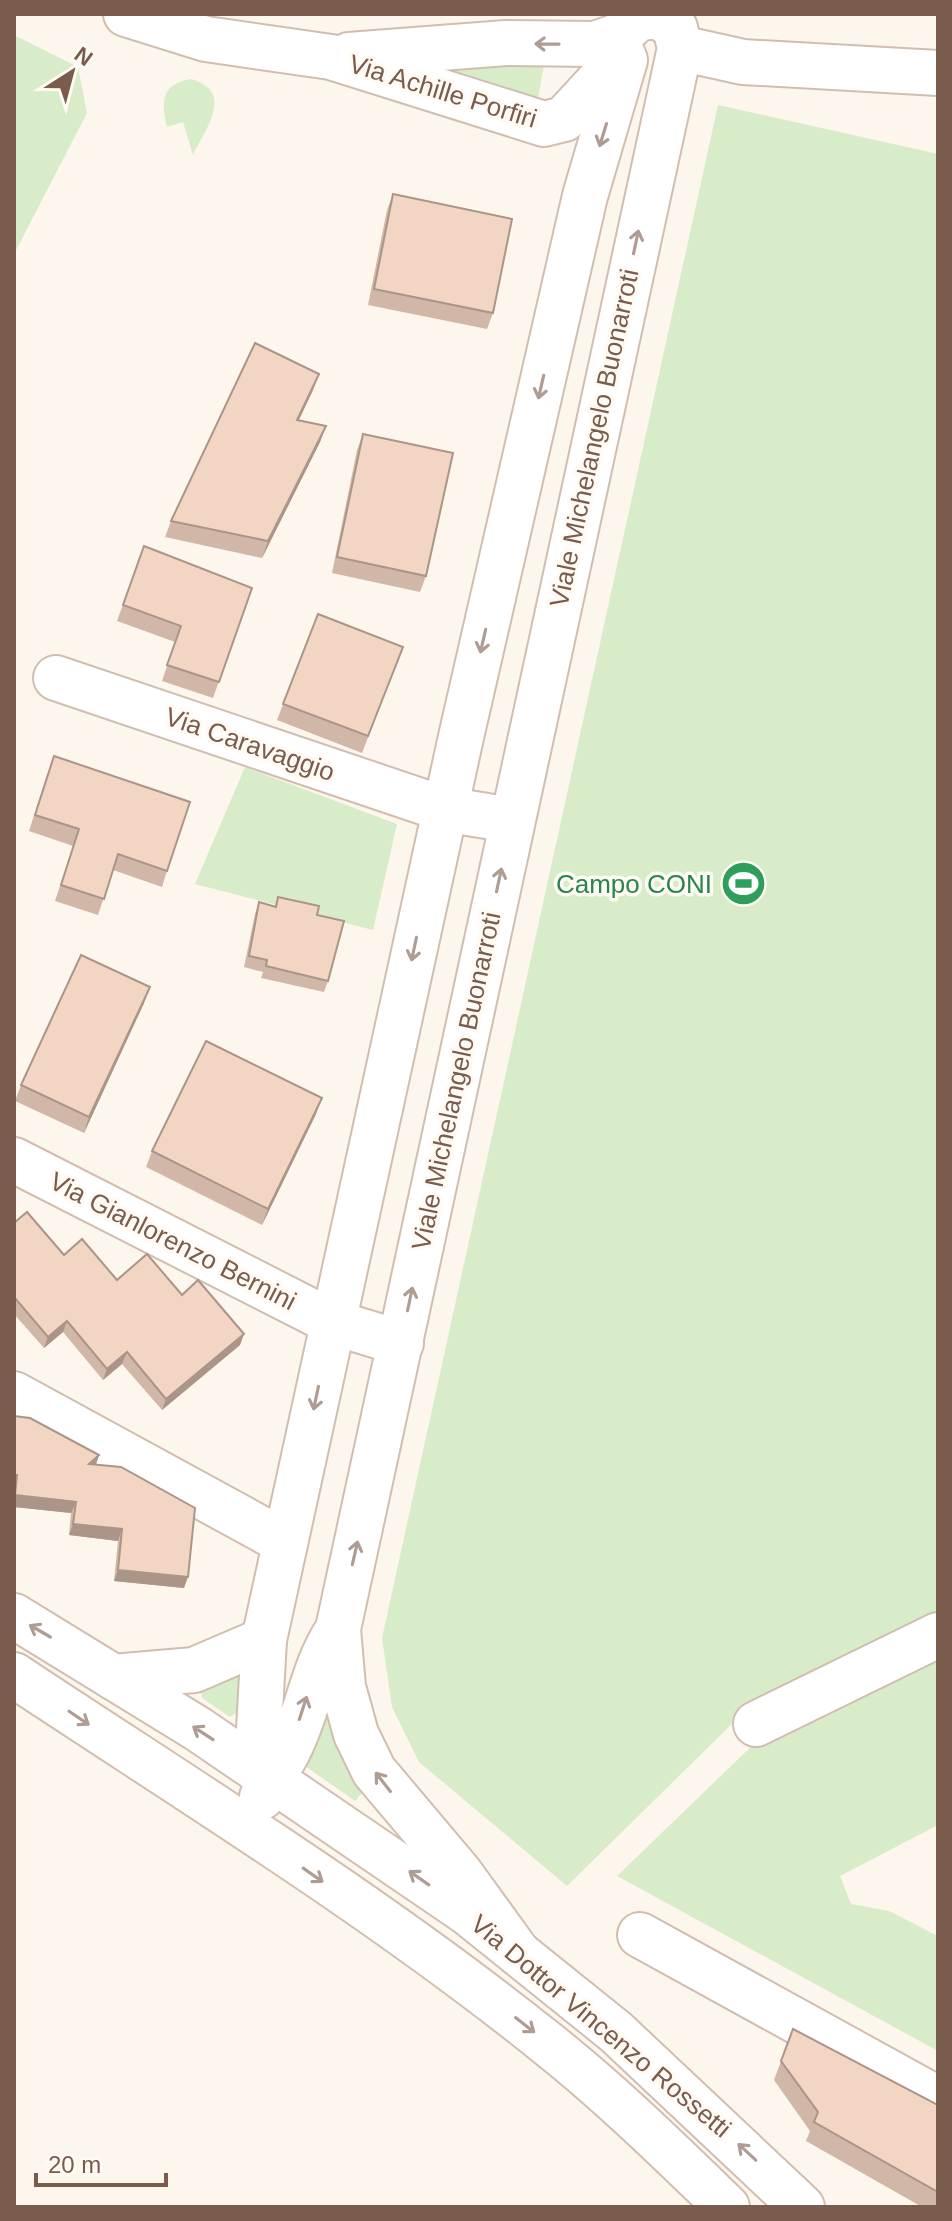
<svg xmlns="http://www.w3.org/2000/svg" width="952" height="2221" font-family="Helvetica,sans-serif">
	<style>
		.green { fill: #d8ecc9 }
		.lines { fill: none; stroke-linecap: round; stroke-linejoin: round }
		.minor-casing { stroke: #d1beb0; stroke-width: 48 }
		.minor { stroke: #fff; stroke-width: 44 }
		.wall { fill: #d1b7a8 }
		.shaded-wall { fill: #aa9588 }
		.building { fill: #f3d5c3; stroke: #aa9588; stroke-width: 2 }
		.oneway { stroke: #af9d94 }
		.labels { text-anchor: middle; dominant-baseline: central; stroke-width: 7; stroke-linejoin: round; paint-order: stroke }
		.street-label { font-size: 26px; fill: #7a5c4d; stroke: #fffaf3 }
		.leisure-label { font-size: 26px; fill: #27864d; stroke: #fffaf3; text-anchor: end }
	</style>
	<rect width="100%" height="100%" fill="#fdf6ec"/>
	<!-- green -->
	<g class="green">
		<path d="M14,35L78,67L87,113L14,254Z"/>
		<path d="M544,64L538,99L441,75L438,67Z"/>
		<path d="M191,79C235,92 206,128 193,155L183,122L167,127C161,102 161,84 191,79Z"/>
		<path d="M718,105L938,154V1614L742,1714L567,1886L419,1762L392,1707L382,1638Z"/>
		<path d="M245,767L397,824L373,930L195,884Z"/>
		<path d="M938,1645V1825L840,1876L851,1904L889,1911L938,1936V2051L617,1876L757,1741Z"/>
		<path d="M245,1662L239,1711L230,1717L202,1698L200,1689Z"/>
		<path d="M321,1699L369,1785L355,1801L305,1766Z"/>
	</g>
	<g class="lines">
		<defs>
			<g id="minor">
				<path d="M126,14L206,39L331,57L544,124L564,119L623,55"/>
				<path d="M680,48L743,62L938,73"/>
				<path d="M349,55L506,43L595,44L623,34"/>
				<path d="M56,678L444,809L511,820"/>
				<path d="M14,1160L332,1322L401,1343"/>
				<path d="M14,1394L285,1542"/>
				<path d="M14,1616L198,1729L468,1913L616,2032L802,2207"/>
				<path d="M14,1675C192,1793 376,1906 543,2040C608,2091 668,2150 727,2207"/>
				<path d="M113,1677L194,1670L264,1640"/>
				<path d="M756,1724L938,1635"/>
				<path d="M270,1778L258,1747L264,1640L461,737L585,196L625,60"/>
				<path d="M262,1797C269,1778 282,1765 290,1747C309,1709 313,1667 337,1631"/>
				<path d="M640,1935L938,2099"/>
				<path d="M518,1953L460,1873L374,1771L356,1734L343,1687L338,1629L680,48L675,28L659,16L639,18L625,30"/>
			</g>
		</defs>
		<!-- minor casing -->
		<use href="#minor" class="minor-casing"/>
		<!-- minor -->
		<use href="#minor" class="minor"/>
	</g>
	<!-- wall -->
	<g class="wall">
		<path d="M393,194L493,313L487,329L368,305L387,210Z"/>
		<path d="M313,390L299,420L326,426L320,442L262,558L165,537L171,521Z"/>
		<path d="M363,434L426,576L420,592L332,573L357,450Z"/>
		<path d="M144,546L252,588L213,698L162,681L175,642L117,621Z"/>
		<path d="M318,614L403,647L362,753L277,720Z"/>
		<path d="M48,772L167,871L162,887L113,870L98,915L55,901L73,846L29,831Z"/>
		<path d="M278,897L317,915L328,981L324,992L261,978L263,972L244,967L255,914L259,902L275,906Z"/>
		<path d="M144,1003L84,1133L15,1101L21,1085Z"/>
		<path d="M316,1114L262,1225L146,1167L152,1151Z"/>
		<path d="M14,1223L64,1255L117,1280L182,1295L240,1345L162,1410L122,1364L103,1380L63,1332L44,1348L14,1314Z"/>
		<path d="M14,1416L99,1455L96,1465L184,1588L114,1581L118,1541L69,1535L71,1513L14,1507Z"/>
		<path d="M793,2029L938,2105V2207H922L806,2141L810,2131L774,2080Z"/>
	</g>
	<!-- shaded-wall -->
	<g class="shaded-wall">
		<path d="M319,374L313,390L291,436L297,420Z"/>
		<path d="M326,426L320,442L262,558L268,541Z"/>
		<path d="M150,987L144,1003L84,1133L89,1117Z"/>
		<path d="M322,1098L316,1114L262,1225L268,1209Z"/>
		<path d="M67,1321L63,1332L44,1348L48,1337Z"/>
		<path d="M244,1334L240,1345L162,1410L166,1399Z"/>
		<path d="M127,1352L122,1364L103,1380L107,1369Z"/>
		<path d="M99,1455L95,1467L89,1464Z"/>
		<path d="M15,1495L76,1502L71,1513L14,1507Z"/>
		<path d="M73,1524L122,1529L118,1541L69,1535Z"/>
		<path d="M118,1570L188,1577L184,1588L114,1581Z"/>
	</g>
	<!-- building -->
	<g class="building">
		<path d="M393,194L512,219L493,313L374,289Z"/>
		<path d="M255,343L319,374L297,420L326,426L268,541L171,521Z"/>
		<path d="M363,434L453,453L426,576L337,557Z"/>
		<path d="M144,546L252,588L219,682L167,665L181,626L123,605Z"/>
		<path d="M318,614L403,647L368,736L283,704Z"/>
		<path d="M54,756L190,802L167,871L118,854L104,899L61,885L79,829L35,815Z"/>
		<path d="M278,897L319,906L317,915L344,921L328,981L266,966L267,960L249,956L259,902L276,907Z"/>
		<path d="M81,955L150,987L89,1117L21,1085Z"/>
		<path d="M206,1041L322,1098L268,1209L152,1151Z"/>
		<path d="M27,1212L64,1255L82,1239L117,1280L147,1254L182,1295L198,1280L244,1334L166,1399L127,1352L107,1369L67,1321L48,1337L14,1297V1223Z"/>
		<path d="M14,1416L30,1418L99,1455L89,1464L121,1467L195,1508L188,1577L118,1570L122,1529L73,1524L76,1502L15,1495L17,1475H14Z"/>
		<path d="M793,2029L938,2105V2192L814,2122L818,2112L781,2061Z"/>
	</g>
	<!-- one-way arrows -->
	<defs><path id="oneway-shaft" d="M-6 0H5M1.5-3L5.5 0L1.5 3" fill="none" stroke-width="1.6" stroke-linecap="round" stroke-linejoin="round" transform="scale(2)"/></defs>
	<g class="oneway">
		<use href="#oneway-shaft" transform="translate(547 44) rotate(-179)"/>
		<use href="#oneway-shaft" transform="translate(603 135) rotate(107)"/>
		<use href="#oneway-shaft" transform="translate(636 242) rotate(-78)"/>
		<use href="#oneway-shaft" transform="translate(541 387) rotate(103)"/>
		<use href="#oneway-shaft" transform="translate(483 641) rotate(103)"/>
		<use href="#oneway-shaft" transform="translate(499 880) rotate(-78)"/>
		<use href="#oneway-shaft" transform="translate(414 949) rotate(102)"/>
		<use href="#oneway-shaft" transform="translate(410 1299) rotate(-78)"/>
		<use href="#oneway-shaft" transform="translate(316 1398) rotate(102)"/>
		<use href="#oneway-shaft" transform="translate(355 1553) rotate(-77)"/>
		<use href="#oneway-shaft" transform="translate(40 1631) rotate(-150)"/>
		<use href="#oneway-shaft" transform="translate(303 1708) rotate(-72)"/>
		<use href="#oneway-shaft" transform="translate(79 1718) rotate(34)"/>
		<use href="#oneway-shaft" transform="translate(203 1733) rotate(-147)"/>
		<use href="#oneway-shaft" transform="translate(383 1782) rotate(-128)"/>
		<use href="#oneway-shaft" transform="translate(313 1875) rotate(35)"/>
		<use href="#oneway-shaft" transform="translate(419 1878) rotate(-145)"/>
		<use href="#oneway-shaft" transform="translate(525 2025) rotate(38)"/>
		<use href="#oneway-shaft" transform="translate(747 2152) rotate(-137)"/>
	</g>
	<!-- icons -->
	<defs>
		<symbol id="stadium-disc" viewBox="-11 -11 22 22"><circle r="9.5" fill="#2e9e5b" stroke="#fffaf3"/><path d="M0-5a6.5 5 0 1 0 0 10a6.5 5 0 1 0 0-10ZM-3.5-1.8h7v3.6h-7Z" fill="#fff"/></symbol>
	</defs>
	<g fill-rule="evenodd">
		<use href="#stadium-disc" x="718" y="858" width="51" height="51"/>
	</g>
	<g class="labels">
		<!-- street labels -->
		<g class="street-label">
			<text transform="translate(443 91) rotate(17)">Via Achille Porfiri</text>
			<text transform="translate(594 438) rotate(-78)">Viale Michelangelo Buonarroti</text>
			<text transform="translate(250 744) rotate(19)">Via Caravaggio</text>
			<text transform="translate(456 1081) rotate(-78)">Viale Michelangelo Buonarroti</text>
			<text transform="translate(173 1241) rotate(27)">Via Gianlorenzo Bernini</text>
			<text transform="translate(601 2026) rotate(40)">Via Dottor Vincenzo Rossetti</text>
		</g>
		<!-- leisure labels -->
		<g class="leisure-label">
			<text x="712" y="884">Campo CONI</text>
		</g>
	</g>
	<!-- border -->
	<rect width="952" height="2221" fill="none" stroke="#7a5c4d" stroke-width="32"/>
	<!-- north arrow -->
	<g transform="translate(72 72) rotate(36)" stroke="#fffaf3" stroke-width="6" paint-order="stroke">
	<path d="M0-6L14 30L0 20L-14 30Z" fill="#7a5c4d"/>
	<text y="-12" font-size="22" font-weight="bold" text-anchor="middle" fill="#7a5c4d">N</text>
	</g>
	<!-- scale -->
	<path d="M36 2173v12h130v-12" fill="none" stroke="#7a5c4d" stroke-width="4"/>
	<text x="48" y="2173" font-size="24" fill="#7a5c4d" stroke="#fffaf3" stroke-width="6" paint-order="stroke">20 m</text>
</svg>
